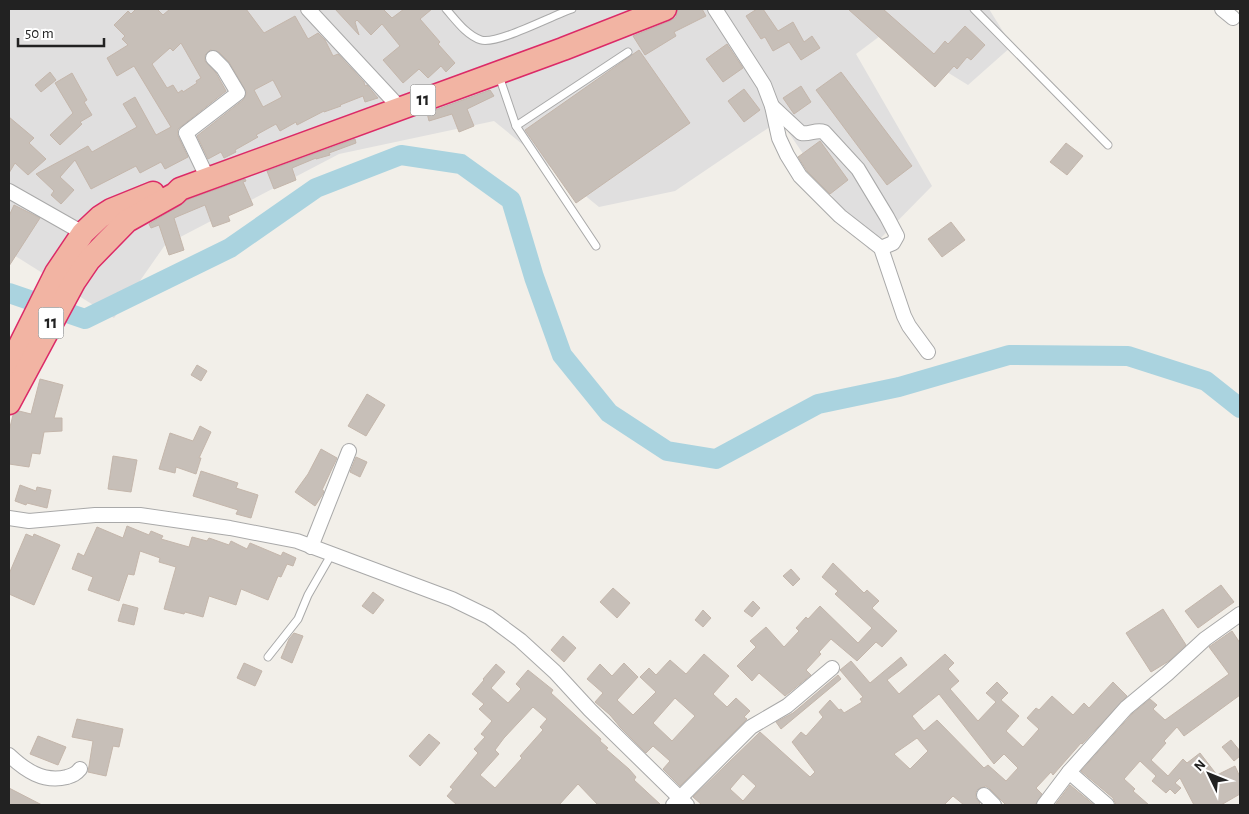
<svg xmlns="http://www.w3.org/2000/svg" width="1249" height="814" font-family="'Alegreya Sans',sans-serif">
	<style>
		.residential { fill: #e0dfdf }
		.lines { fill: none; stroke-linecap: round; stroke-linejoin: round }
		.river { stroke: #aad3df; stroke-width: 20 }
		.building { fill: #c7bfb8; stroke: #c4b6ab; fill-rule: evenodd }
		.service-casing { stroke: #a9a9a9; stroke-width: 9 }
		.minor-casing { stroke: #a9a9a9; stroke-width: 16 }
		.trunk-casing { stroke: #dc2a67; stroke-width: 25 }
		.service { stroke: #fff; stroke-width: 7 }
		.minor { stroke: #fff; stroke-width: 14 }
		.trunk { stroke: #f2b4a3; stroke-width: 22 }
		.labels { text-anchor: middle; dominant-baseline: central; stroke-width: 4.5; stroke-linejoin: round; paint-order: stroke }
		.shield { fill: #fff; stroke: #646464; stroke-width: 1 }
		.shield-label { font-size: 18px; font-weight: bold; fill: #222 }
	</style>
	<rect width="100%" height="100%" fill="#f2efe9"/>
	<!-- residential -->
	<path class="residential" d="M9,9H989L1012,46L968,85L884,33L856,54L932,186L869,250L780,120L675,191L599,207L494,121L339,154L165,245L114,318L9,252Z"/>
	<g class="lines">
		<!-- river -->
		<path class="river" d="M9,293L85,319L230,248L316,188L401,155L461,164L511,200L534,277L562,355L609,413L667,451L716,459L818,404L899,387L1009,355L1128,356L1206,381L1240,408"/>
	</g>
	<!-- building -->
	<g class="building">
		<path d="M136,9H157L163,15L170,9H246L264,33L295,16L308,39L318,33L325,40L333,56L338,54L364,82L365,86L367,85L378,98L365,102L363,96L340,105L341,106L324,112V111L297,125L296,122L280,131L276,124L256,135L258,137L235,150L236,152L224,158L221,152L208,159L197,136L243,100L247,93L229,62L219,52L210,50L205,55V61L216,73L226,91L178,129V136L188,157L165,169L161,162L140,173L136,166L91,189L75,160L60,177L74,190L61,204L51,195L54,191L36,174L88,146L92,152L137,127L123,104L135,97L156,135L171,127L134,66L117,76L107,58L128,45L122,39L125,36L114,25L128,11L131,14ZM181,43L201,78L196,81L197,83L183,92L182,90L178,93L173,85L167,88L152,64L170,48L173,51ZM273,80L282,97L263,107L254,90Z"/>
		<path d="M335,9H383L392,18L404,9H432L420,19L440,42L438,44L455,63L446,72L441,66L428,78L419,69L403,83L383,60L400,46L382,24L371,35L357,20L355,22L359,35Z"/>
		<path d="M678,9H702L706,16L674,32L676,36L645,55L633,36L670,21L676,17Z"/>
		<path d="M757,9H763L778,31L793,22L804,42L812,36L820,48L801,60L789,42L773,51L765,37L761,39L746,16Z"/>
		<path d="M848,9H883L934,54L945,41L948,44L965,26L985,45L971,60L967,57L957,69L954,66L935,87Z"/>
		<path d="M727,44L743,68L723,82L706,59Z"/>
		<path d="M639,50L690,123L576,203L525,130Z"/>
		<path d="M50,72L56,80L41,92L35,85Z"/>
		<path d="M841,72L912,166L887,185L816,90Z"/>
		<path d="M72,73L87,100L84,102L92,115L80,122L82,124L60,145L50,135L73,113L55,83Z"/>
		<path d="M801,86L811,102L794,114L783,98Z"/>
		<path d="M744,89L760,110L744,122L728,101Z"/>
		<path d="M490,90L494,96L467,109L474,126L459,132L452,114L429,121L427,113Z"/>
		<path d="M9,117L34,138L29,143L46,159L28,175L15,163L9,173Z"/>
		<path d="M355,139L356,143L329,153L330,155L316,159V158L292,168L296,180L274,189L267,171Z"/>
		<path d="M820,141L848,180L830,194L807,171L798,157Z"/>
		<path d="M1066,143L1083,156L1067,175L1050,162Z"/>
		<path d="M245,179L246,181L243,182L253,205L228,216L230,221L213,227L205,205L174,218L184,250L169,255L159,225L151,228L149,224L181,205L187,200Z"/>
		<path d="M14,205L40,218L9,266V216Z"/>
		<path d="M951,222L965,240L942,257L928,239Z"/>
		<path d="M197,365L207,371L201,381L191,375Z"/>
		<path d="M40,379L63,385L54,418H62V431L44,432L40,454L32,453L29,467L9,464V431L13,415L19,411L31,414Z"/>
		<path d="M367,394L385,405L366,436L348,426Z"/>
		<path d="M200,426L211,432L199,458H201L196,474L176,467L175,473L159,469L170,433L193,441Z"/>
		<path d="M321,449L337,458L322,490L324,491L323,494L315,506L295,492L308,474Z"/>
		<path d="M113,456L137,460L131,492L108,489Z"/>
		<path d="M356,457L367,462L360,477L350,472Z"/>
		<path d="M201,471L238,483L236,488L258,495L251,518L236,514L238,510L193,496Z"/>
		<path d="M20,485L36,491L37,487L51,490L47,508L27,503L26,505L15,501Z"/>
		<path d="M127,526L149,535L151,531L163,536L161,539L189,547L192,537L207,541L209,538L229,545L231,541L247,549L250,543L281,556L283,552L296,558L293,566L287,564L281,577L278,576L268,600L241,589L236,605L209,596L203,617L185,612L184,614L164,609L176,567L159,562L160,558L140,551L134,575L128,574L119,601L88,590L93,577L72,569L78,553L84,556L97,527L123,538Z"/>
		<path d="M26,534L33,537L34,534L60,545L34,605L9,594V574Z"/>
		<path d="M833,563L864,593L867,590L879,601L872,608L897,631L882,647L876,642L857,661L831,639L819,652L821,654L806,670L811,675L785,696L759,673L752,681L737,666L756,647L750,641L766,627L784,647L799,631L796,628L806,617L808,619L820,606L858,643L872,628L835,594L838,591L822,577Z"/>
		<path d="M791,569L800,579L793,586L783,576Z"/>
		<path d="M1221,585L1234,602L1198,628L1185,611Z"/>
		<path d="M613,588L630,603L617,618L600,602Z"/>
		<path d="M373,592L384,600L373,614L362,606Z"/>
		<path d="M753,601L760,608L752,617L744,611Z"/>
		<path d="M123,604L138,608L134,625L118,621Z"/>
		<path d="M1163,609L1186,645L1169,661L1151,672L1126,633Z"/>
		<path d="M703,610L711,618L703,627L695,620Z"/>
		<path d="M1232,631L1240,643V695L1184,736L1177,727L1164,741L1166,743L1151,760L1168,776L1183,759L1187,763L1200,753L1217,775L1235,766L1240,777V794L1221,805H1194L1180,778L1175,783L1181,788L1175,794L1170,789L1166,793L1152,781L1156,776L1140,761L1124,779L1135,789L1133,791L1149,805H1116L1113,798L1081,771L1132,714L1150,699L1157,705L1153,709L1165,720L1229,674L1209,647Z"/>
		<path d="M294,633L303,636L292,663L281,658L289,639Z"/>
		<path d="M563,636L576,648L564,662L551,650Z"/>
		<path d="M704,654L729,676L713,694L727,707L736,698L750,711L744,717L747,719L680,786L663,769L670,761L653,746L646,753L620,727L610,715L595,702L603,693L587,679L600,664L612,676L624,663L638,677L617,700L633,715L656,692L640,677L649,668L656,675L670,660L686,674ZM675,698L695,716L672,741L653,723Z"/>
		<path d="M945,654L954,663L948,669L959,681L950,689L978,721L996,702L986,693L997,682L1008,693L1001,700L1019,716L1006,731L1023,747L1039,729L1027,718L1036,708L1039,710L1052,696L1073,715L1084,703L1089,708L1113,682L1127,696L1082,744L1081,743L1053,775L1051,772L1036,788L1042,794L1035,805H1006L990,789L986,786L978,789L976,792V798L980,803L978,805H964L953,796L944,805H702L693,797L760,732L810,777L815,772L792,742L801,732L806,736L823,717L819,712L830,700L839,710L841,709L844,713L862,702L860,699L863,697L840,670L851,661L870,683L901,657L907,665L887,680L899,694ZM939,694L994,764L1004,754L1018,768L1006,781L988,765L984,768L937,720L924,731L912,716ZM917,738L928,751L910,769L894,754ZM743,774L756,786L743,801L730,789Z"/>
		<path d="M244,663L262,671L255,686L237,678Z"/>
		<path d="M496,664L505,672L491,688L508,703L521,689L516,684L528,670L553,690L551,693L601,739L600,741L608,748L606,749L629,769L636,777L634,780L661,805H598L578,784L559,805H457L447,796L453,789L450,787L478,753L474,749L485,737L481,734L492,721L479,709L484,704L472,694L484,680L483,679ZM533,707L547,719L540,727L543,730L520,756L522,758L495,788L480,775L499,754L495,750L504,738Z"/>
		<path d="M838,675L841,679L781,729L776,722L793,713Z"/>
		<path d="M77,719L123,729L119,747L113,746L106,776L88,772L93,741L72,737Z"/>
		<path d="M429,734L440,743L420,766L409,756Z"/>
		<path d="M38,736L66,747L58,765L30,754Z"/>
		<path d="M1231,740L1240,751V756L1234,761L1222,747Z"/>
		<path d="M1070,785L1094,805H1055Z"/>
		<path d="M9,788L42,805H9Z"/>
	</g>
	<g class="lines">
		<defs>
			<g id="service">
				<path d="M446,9C455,19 466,35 481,40C497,45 553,15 572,9"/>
				<path d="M974,9L1108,145"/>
				<path d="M499,76L516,126L596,246"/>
				<path d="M516,126L628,52"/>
				<path d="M268,657L298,619L308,595L331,555"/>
			</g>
			<g id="minor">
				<path d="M308,9L401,109"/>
				<path d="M715,9L764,85L772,106L779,138L787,155L800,176L840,216L881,248L904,316L909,326L928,352"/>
				<path d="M1222,9L1233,18"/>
				<path d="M772,106L801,133C809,135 816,129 824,132L858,169L887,217L897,236L893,243L881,248"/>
				<path d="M208,179L186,133L238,93L223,68L213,58"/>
				<path d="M9,191L83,233"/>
				<path d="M9,518L29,521L95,515H140L230,528L297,541L452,599L489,617L520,640L555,672L590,710L687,805"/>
				<path d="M311,547L349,451"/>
				<path d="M9,755C25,770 43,783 67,777C73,775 76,774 80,769"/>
				<path d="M1069,772L1107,805"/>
				<path d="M984,795L994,805"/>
				<path d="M673,805L751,727L787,706L832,668"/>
				<path d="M1044,805L1069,772L1126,708L1167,674L1205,639L1240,614"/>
			</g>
			<g id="trunk">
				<path d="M9,367L56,273L83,233L100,217L111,210L153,193"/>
				<path d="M9,403L74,282L89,260L127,221L175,194L180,189L563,49L665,9"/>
			</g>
		</defs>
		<!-- service casing -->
		<use href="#service" class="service-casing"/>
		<!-- minor casing -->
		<use href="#minor" class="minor-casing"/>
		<!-- trunk casing -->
		<use href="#trunk" class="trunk-casing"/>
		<!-- service -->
		<use href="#service" class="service"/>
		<!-- minor -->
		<use href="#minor" class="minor"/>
		<!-- trunk -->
		<use href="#trunk" class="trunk"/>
	</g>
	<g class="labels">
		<!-- shield labels -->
		<g class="shield">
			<rect x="410.5" y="84.5" width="25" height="31" rx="4"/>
			<rect x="38.5" y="307.5" width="25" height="31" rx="4"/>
		</g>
		<g class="shield-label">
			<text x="423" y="100">11</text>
			<text x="51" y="323">11</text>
		</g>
	</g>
	<!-- border -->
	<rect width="1249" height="814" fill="none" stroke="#222222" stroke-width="20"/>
	<!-- north arrow -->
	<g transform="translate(1209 774) rotate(313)" stroke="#ffffff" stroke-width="4" paint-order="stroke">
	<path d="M0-4L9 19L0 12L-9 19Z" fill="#222222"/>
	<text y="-8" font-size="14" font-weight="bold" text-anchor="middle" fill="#222222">N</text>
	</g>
	<!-- scale -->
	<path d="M18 38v8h86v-8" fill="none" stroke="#222222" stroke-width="2.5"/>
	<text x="25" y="38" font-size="15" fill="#222222" stroke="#ffffff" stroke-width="4" paint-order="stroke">50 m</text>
</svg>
